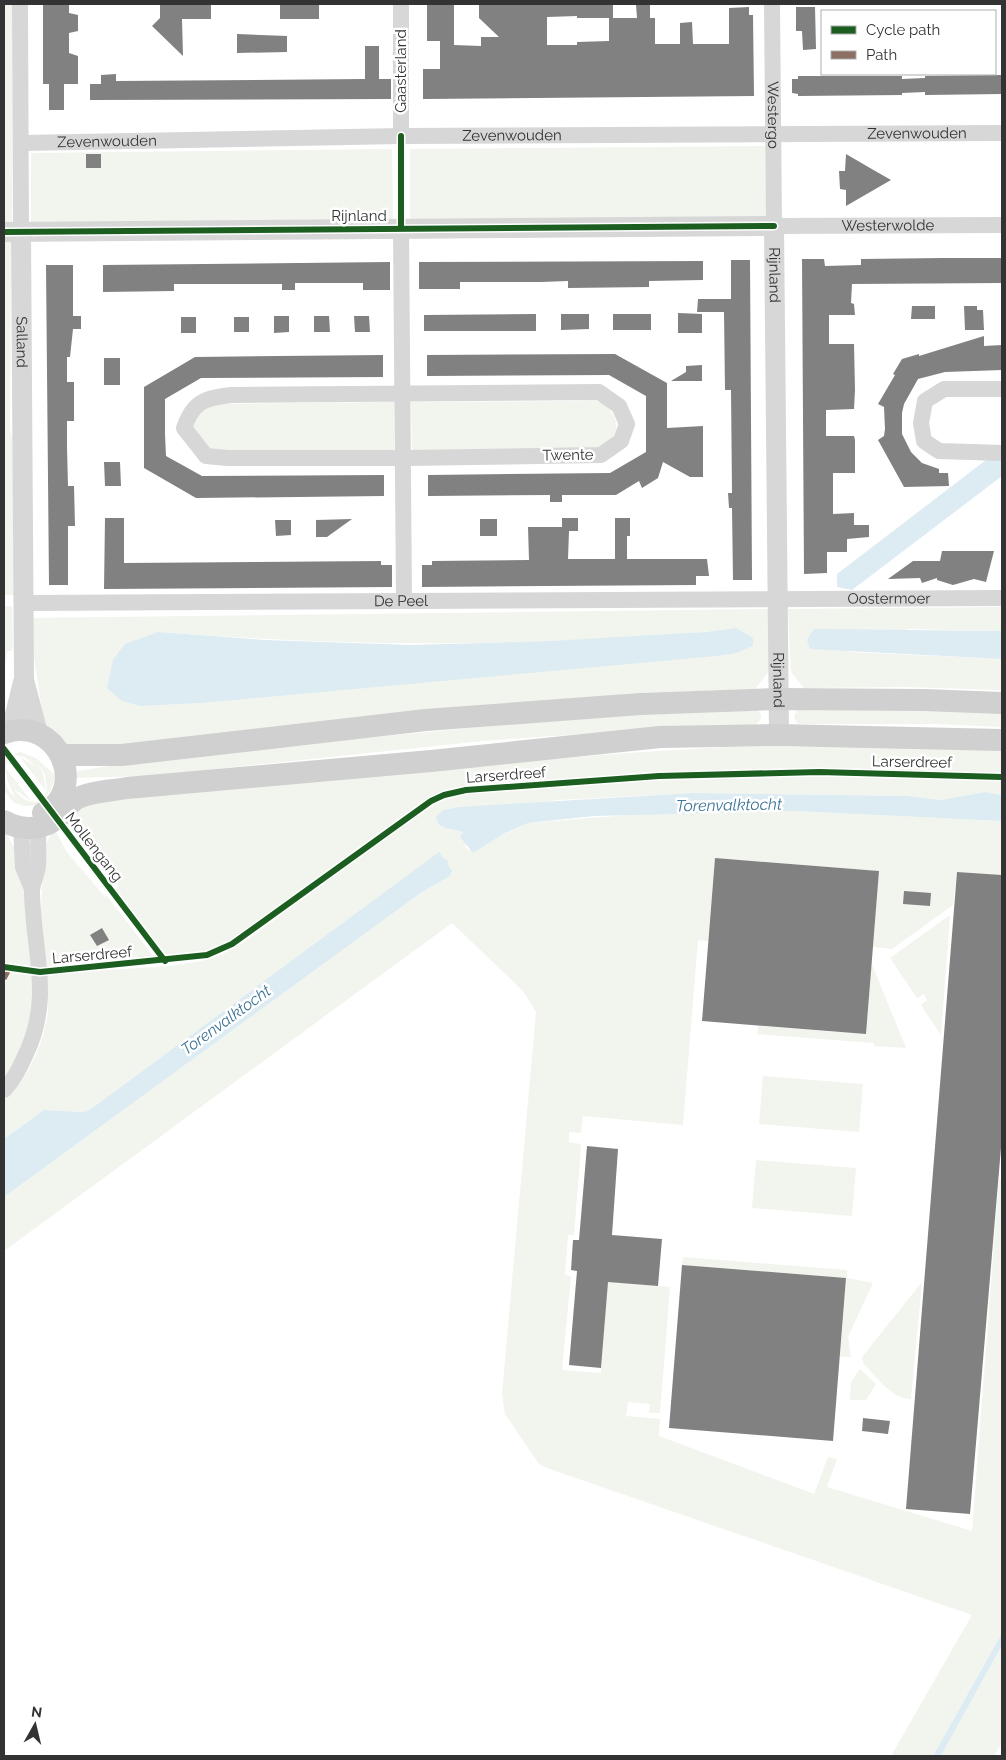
<svg xmlns="http://www.w3.org/2000/svg" width="1006" height="1760" font-family="Raleway,sans-serif">
	<style>
		.green { fill: #f1f5ed; fill-rule: evenodd }
		.water { fill: #ddebf3 }
		.building { fill: #818181; fill-rule: evenodd }
		.lines { fill: none; stroke-linecap: round; stroke-linejoin: round }
		.minor { stroke: #d7d7d7; stroke-width: 16 }
		.tertiary { stroke: #d7d7d7; stroke-width: 20 }
		.secondary { stroke: #d0d0d0; stroke-width: 22 }
		.quiet { stroke: #8d6e63; stroke-width: 5; stroke-dasharray: 10 5; stroke-linecap: butt }
		.cycleway-casing { stroke: #fff; stroke-width: 9 }
		.cycleway { stroke: #1b5e20; stroke-width: 6 }
		.labels { text-anchor: middle; dominant-baseline: central; stroke-width: 5; stroke-linejoin: round; paint-order: stroke }
		.street-label { font-size: 15px; fill: #333; stroke: #fff }
		.water-label { font-size: 16px; font-style: italic; fill: #3f7597; stroke: #fff }
	</style>
	<rect width="100%" height="100%" fill="#fff"/>
	<!-- green -->
	<g class="green">
		<rect x="4" y="4" width="8" height="219"/>
		<path d="M765,146L766,217L410,220V149Z"/>
		<path d="M392,149L393,221L31,223V153Z"/>
		<path d="M4,239H11L10,428L16,460L17,595H4Z"/>
		<path d="M596,401C610,405 624,424 612,439C609,443 604,446 600,449L412,451L411,402Z"/>
		<path d="M394,402V451L214,452L191,433L196,413L214,404Z"/>
		<path d="M4,606H12L13,645L12,651H7L4,676Z"/>
		<path d="M1002,607V631L908,629L849,652L1002,659V690L904,687L804,688L791,672L788,609Z"/>
		<path d="M771,609L772,655L768,673L755,689L635,693L87,750L72,748L60,742L44,723L28,618ZM736,628L202,703L141,706L158,632C305,643 446,647 593,639C641,636 689,635 736,628Z"/>
		<path d="M756,709L761,714V719L756,725H721L493,740L149,776L73,778L72,772L165,757L524,723L662,712Z"/>
		<path d="M797,710L1002,711V727L936,724H801L797,723L794,717Z"/>
		<path d="M1002,746V795L985,792L941,800L908,796L692,793L558,800L436,819L443,828H454L463,832L466,848L469,850L528,823L653,813L795,811L1002,821V875L957,872L953,905L892,949L873,947L879,871L715,858L708,941L698,940L683,1125L583,1116L581,1133L569,1132V1142L580,1144L581,1147L574,1235H568L565,1275L571,1276L562,1370L601,1373L607,1288L605,1274L613,1282L670,1287L660,1413H649L650,1404L628,1402L626,1416L660,1419L659,1436L814,1494L828,1457L837,1459L827,1487L972,1531L999,1179L1002,1182V1633L933,1756H891L972,1615L547,1468L539,1464L505,1414L502,1394L536,1012L523,991L452,923L4,1251V1197L422,892L450,876L403,879L91,1109L84,1112L44,1110L4,1139V1100C27,1083 46,1038 48,1010C49,998 47,986 47,974L170,966L201,961L221,955L244,942L429,807L424,800L227,943C214,949 178,962 165,954L116,889L119,886L85,837L70,822L69,818L88,802L425,769L642,752L727,747Z"/>
		<path d="M20,752L36,758L55,775C53,793 37,813 18,804C11,802 8,795 4,790V759ZM15,755L25,757L38,768L20,757L46,791L43,774L37,762L45,774L47,791L41,801C30,805 20,798 14,789L31,801L5,767L7,779L14,796C3,789 0,761 15,755Z"/>
		<path d="M54,828L66,851L105,897L107,896L153,956L47,966L41,911L44,848Z"/>
		<path d="M4,829L17,853L29,914L32,967L4,963Z"/>
		<path d="M950,915L941,1035L921,1005L927,1000L924,994L917,998L890,958Z"/>
		<path d="M871,962L906,1048L874,1046V1043L757,1034L758,1026L866,1034Z"/>
		<path d="M10,973L33,975L34,991L29,1034L4,1082V985Z"/>
		<path d="M763,1076L863,1084L859,1132L759,1124Z"/>
		<path d="M756,1160L856,1168L852,1216L752,1208Z"/>
		<path d="M683,1257L847,1270V1278L873,1283L848,1337L851,1357H840L846,1278L682,1265Z"/>
		<path d="M922,1282L911,1399C891,1399 876,1376 863,1363L862,1357Z"/>
		<path d="M860,1369L876,1384L866,1400H850L851,1382Z"/>
		<path d="M1002,1645V1743L994,1756H941Z"/>
	</g>
	<!-- water -->
	<g class="water">
		<path d="M1002,444V476L852,590L837,587V574L986,460Z"/>
		<path d="M736,628L753,638V646L736,653L716,656L202,703L141,706L122,701L107,688L113,660L125,644L158,632L265,640L411,645L550,641L705,632Z"/>
		<path d="M814,629L1002,631V659L810,649L807,640Z"/>
		<path d="M985,792L1002,795V821L795,811L594,816L528,823L503,834L473,853L460,837L463,832C451,827 439,832 436,817L443,810L460,807L692,793L908,796L941,800Z"/>
		<path d="M439,852L444,859H446L449,862L447,864L452,871L450,876L422,892L4,1197V1139L44,1110L84,1112L91,1109Z"/>
		<path d="M1002,1633V1645L947,1745L941,1756H933Z"/>
	</g>
	<!-- building -->
	<g class="building">
		<path d="M43,4H69V13L78,15V31L69,33V53L78,56V84H64V110H49V84H43Z"/>
		<path d="M160,4H211V19H182L183,56L152,26L160,18Z"/>
		<rect x="280" y="4" width="39" height="15"/>
		<path d="M427,4H454V45L481,46V37H499L479,18V4H613V18H637L636,5H650V18H655V44H680V23L692,22L693,44H729V8L749,7V15H753L754,96L423,99V69H440V41H427ZM577,16V18H609V41L577,42V45H547V17Z"/>
		<path d="M796,7H815L816,49L803,50L802,31H796Z"/>
		<path d="M237,34L287,36V52L237,53Z"/>
		<path d="M365,46H379V79H391V99L90,100V84H101V75L116,74V81L365,79Z"/>
		<path d="M1002,75V94L925,95V92L902,93V95L798,96V94L792,93V79H798V76H902V79L925,78V76Z"/>
		<rect x="86" y="154" width="15" height="14"/>
		<path d="M846,154L870,168L891,180L846,206V190L840,189L839,171H845Z"/>
		<path d="M943,258H1002V283L852,284L851,303L854,304L855,315H829V344H854L855,390L854,409L826,410V436H854L855,440V473H833V514L854,513V525H869V537L847,539V552H827V573L804,574L802,259H824L825,266L861,265V259Z"/>
		<path d="M731,260H750L752,580H733L732,508H729L728,493H732L731,390H725L724,312H697L698,299H731Z"/>
		<path d="M703,261V280L649,281V287L568,288V281L541,282H460V289H419V262Z"/>
		<path d="M390,262V290H363V283H295V290H282V284H174V291L103,292V265Z"/>
		<path d="M46,265H73V316H81V329H73L70,357H67V382H74V421H67V447L68,486H74L75,526H68V585H49Z"/>
		<path d="M912,306H935V319H911Z"/>
		<path d="M964,306H977V310H983L984,330H965Z"/>
		<path d="M678,313L702,314V333H678Z"/>
		<path d="M536,314V331H424V315Z"/>
		<path d="M561,314H589V329L561,330Z"/>
		<rect x="613" y="314" width="38" height="16"/>
		<path d="M274,316H289V332L274,333Z"/>
		<path d="M314,316H329L330,332H314Z"/>
		<path d="M354,316H369L370,332H355Z"/>
		<rect x="181" y="317" width="15" height="16"/>
		<rect x="234" y="317" width="15" height="15"/>
		<path d="M984,336V346L1002,345V370L945,372L918,379L904,404L902,413V434L911,452L922,463L939,469V473H948L949,486L904,487L878,440L884,436L885,429L884,407L878,404L895,375L893,374L902,359L919,354V356Z"/>
		<path d="M615,354L667,383V428L703,426V477H690L663,462L658,478L642,488L639,481L616,495H562V502H550V495L428,496V475L610,473L646,452V396L609,375L427,376V355Z"/>
		<path d="M383,355V377L201,378L165,399V434L166,456L202,476L384,475V496L196,498L144,468V387L195,357Z"/>
		<rect x="104" y="358" width="16" height="27"/>
		<path d="M702,365V381H671L686,372V366Z"/>
		<path d="M104,462H120L121,486H105Z"/>
		<path d="M105,518H124V563L381,561V565H392V587L104,589Z"/>
		<path d="M562,518H578V531H569L568,559H615V518H630V536H627V559H707L709,576H696V585L422,587V565H432V561L529,560L528,527H562Z"/>
		<path d="M352,519L327,537H316V520Z"/>
		<rect x="480" y="519" width="17" height="17"/>
		<path d="M275,520H291V535L276,536Z"/>
		<path d="M942,551H994L986,582L974,579L953,585L937,580V578L922,583L920,578L888,579L913,561H940Z"/>
		<path d="M715,858L879,871L866,1034L702,1021Z"/>
		<path d="M957,872L1002,875V1136L970,1514L906,1509Z"/>
		<path d="M904,891L931,893L930,906L903,904Z"/>
		<path d="M102,928L109,940L97,946L90,935Z"/>
		<path d="M587,1146L618,1149L612,1235L662,1239L658,1286L608,1282L601,1368L569,1365L577,1271L571,1270L573,1240H579Z"/>
		<path d="M682,1265L846,1278L833,1441L669,1428Z"/>
		<path d="M863,1418L890,1421L888,1434L862,1431Z"/>
	</g>
	<g class="lines">
		<!-- minor -->
		<g class="minor">
			<path d="M20,4L21,232"/>
			<path id="s1" d="M772,4L774,226L1002,225"/>
			<path d="M401,136V4"/>
			<path id="s2" d="M21,143L401,136L1002,133"/>
			<path d="M401,228L404,601"/>
			<path d="M1002,389H944L925,401L921,423L924,441L939,451L1002,453"/>
			<path d="M599,392L619,406L627,424L621,441L601,455L405,458H228L206,456L184,428C193,402 204,398 231,395Z"/>
			<path id="s3" d="M23,603L1002,598"/>
			<path d="M21,828L23,867L32,889"/>
			<path d="M4,1090C14,1080 20,1067 26,1054C53,997 33,951 32,892C32,883 37,875 38,866C39,853 37,840 39,827"/>
		</g>
		<!-- tertiary -->
		<g class="tertiary">
			<path id="s4" d="M4,232L774,226L779,735"/>
			<path id="s5" d="M21,232L24,680L38,733"/>
			<path d="M11,731L23,682"/>
		</g>
		<!-- secondary -->
		<g class="secondary">
			<path d="M4,733C58,714 90,790 43,813"/>
			<path d="M61,755H122L426,720L640,704L779,699L924,700L1002,703"/>
			<path d="M4,821C22,832 46,830 61,815C67,809 70,802 78,798C92,791 112,791 127,788L431,761L660,737L779,735L1002,740"/>
		</g>
		<!-- quiet -->
		<path class="quiet" d="M4,979L9,969"/>
		<defs>
			<g id="cycleway">
				<path d="M401,136V228"/>
				<path d="M4,232L774,226"/>
				<path d="M4,749L165,961"/>
				<path d="M4,967L40,972L207,955L232,944L431,801L444,795L466,790L659,776L819,772L1002,777"/>
			</g>
		</defs>
		<!-- cycleway casing -->
		<use href="#cycleway" class="cycleway-casing"/>
		<!-- cycleway -->
		<use href="#cycleway" class="cycleway"/>
	</g>
	<g class="labels">
		<!-- street labels -->
		<g class="street-label">
			<text transform="translate(401 71) rotate(-90)">Gaasterland</text>
			<text stroke="none"><textPath href="#s1" startOffset="111">Westergo</textPath></text>
			<text stroke="none"><textPath href="#s2" startOffset="896">Zevenwouden</textPath></text>
			<text stroke="none"><textPath href="#s2" startOffset="491">Zevenwouden</textPath></text>
			<text stroke="none"><textPath href="#s2" startOffset="86">Zevenwouden</textPath></text>
			<text x="359" y="216">Rijnland</text>
			<text stroke="none"><textPath href="#s1" startOffset="336">Westerwolde</textPath></text>
			<text stroke="none"><textPath href="#s4" startOffset="819">Rijnland</textPath></text>
			<text stroke="none"><textPath href="#s5" startOffset="110">Salland</textPath></text>
			<text transform="translate(568 455) rotate(-1)">Twente</text>
			<text stroke="none"><textPath href="#s3" startOffset="866">Oostermoer</textPath></text>
			<text stroke="none"><textPath href="#s3" startOffset="378">De Peel</textPath></text>
			<text stroke="none"><textPath href="#s4" startOffset="1224">Rijnland</textPath></text>
			<text transform="translate(912 762) rotate(1)">Larserdreef</text>
			<text transform="translate(506 775) rotate(-4)">Larserdreef</text>
			<text transform="translate(94 847) rotate(52)">Mollengang</text>
			<text transform="translate(92 955) rotate(-5)">Larserdreef</text>
		</g>
		<!-- water labels -->
		<g class="water-label">
			<text transform="translate(729 805) rotate(-1)">Torenvalktocht</text>
			<text transform="translate(226 1020) rotate(-36)">Torenvalktocht</text>
		</g>
	</g>
	<!-- border -->
	<rect width="1006" height="1760" fill="none" stroke="#333333" stroke-width="10"/>
	<!-- legend -->
	<rect x="821" y="10" width="175" height="65" fill="#ffffff" stroke="#adadad"/>
	<rect x="831" y="26" width="25" height="8" fill="#1b5e20" stroke="#adadad"/>
	<text x="866" y="35" font-size="15" fill="#333333">Cycle path</text>
	<rect x="831" y="51" width="25" height="8" fill="#8d6e63" stroke="#adadad"/>
	<text x="866" y="60" font-size="15" fill="#333333">Path</text>
	<!-- north arrow -->
	<g transform="translate(35 1725) rotate(8)" stroke="#ffffff" stroke-width="4" paint-order="stroke">
	<path d="M0-4L9 19L0 12L-9 19Z" fill="#333333"/>
	<text y="-8" font-size="14" font-weight="bold" text-anchor="middle" fill="#333333">N</text>
	</g>
</svg>
